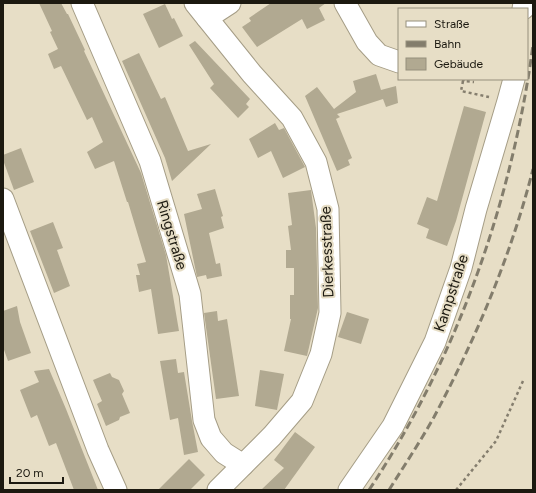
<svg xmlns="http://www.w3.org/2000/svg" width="536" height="493" font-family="Figtree,sans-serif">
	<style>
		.building { fill: #b1a991 }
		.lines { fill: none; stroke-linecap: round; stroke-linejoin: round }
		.minor-casing { stroke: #a59d86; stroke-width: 23 }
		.path { stroke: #857e6e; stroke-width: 2.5; stroke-dasharray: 3 3; stroke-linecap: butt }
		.minor { stroke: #fff; stroke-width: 21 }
		.rail { stroke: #837d6c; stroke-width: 3; stroke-dasharray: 8 4; stroke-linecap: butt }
		.labels { text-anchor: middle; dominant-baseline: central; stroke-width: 4; stroke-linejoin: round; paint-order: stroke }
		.street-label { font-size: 15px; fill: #1c1910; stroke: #e7dec6 }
	</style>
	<rect width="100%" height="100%" fill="#e7dec6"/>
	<!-- building -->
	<g class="building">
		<path d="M39,3H61L67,14H68L85,50L84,51L141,173L166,255L179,331L158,334L151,289L139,292L136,275H140L137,264L146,262L128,202H127L114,161L95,169L87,152L103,142L92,117L87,120L61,66L54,69L48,54L58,49L50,32L52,31Z"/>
		<path d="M271,3H326L319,8L325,20L307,29L302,19L257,47L242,27L251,21L249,18Z"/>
		<path d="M165,4L172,19L174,18L183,36L159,48L143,14Z"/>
		<path d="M195,41L250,99L246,104L249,107L238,118L210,88L214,84L189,45Z"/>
		<path d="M139,53L161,99L165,97L188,151L211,144L172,181L165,158L122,61Z"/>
		<path d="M376,74L381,90L396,86L398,103L386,107L383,99L337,114L340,117L336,119L352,158L348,160L350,165L337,171L305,96L317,87L334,109L356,92L353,81Z"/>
		<path d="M464,106L486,112L456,221L447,246L426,238L429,229L417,224L427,197L437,201Z"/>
		<path d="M275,123L279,130L284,128L305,167L283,178L271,151L258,158L249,139Z"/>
		<path d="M21,148L34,182L14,190L3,160V155Z"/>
		<path d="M215,189L223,216L221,217L224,228L209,233L216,264L220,263L222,276L207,279L206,275L197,277L184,214L202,209L197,194Z"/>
		<path d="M311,190L316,228L318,308L307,356L284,351L291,319H290V295H294V268H286V250H291L288,226L292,225L288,193Z"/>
		<path d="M53,222L63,248L57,250L70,286L54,293L30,231Z"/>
		<path d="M17,306L20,322L31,353L8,361L3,347V311Z"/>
		<path d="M217,311L218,321L227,319L239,396L216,399L204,313Z"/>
		<path d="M347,312L369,319L361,344L338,337Z"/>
		<path d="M176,359L178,373L184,372L192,421L198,452L184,455L178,418L170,420L160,361Z"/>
		<path d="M49,369L66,409L98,490H74L56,443L49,446L37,415L31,418L20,390L39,382L34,371Z"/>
		<path d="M260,370L284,374L277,410L255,406Z"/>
		<path d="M110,373L112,377L119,380L124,391L122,394L130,413L120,417L119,420L106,426L97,404L102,401L93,380Z"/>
		<path d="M295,432L315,447L284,490H261L284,468L274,460Z"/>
		<path d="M189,459L205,475L190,490H158Z"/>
	</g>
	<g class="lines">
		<defs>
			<g id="minor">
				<path d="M82,3L150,161L190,294L204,420L211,438L224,453L243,465"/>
				<path d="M195,3L207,18"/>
				<path d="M345,3L367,42L379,55L399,62"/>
				<path d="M523,9L524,3"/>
				<path d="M3,199L98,450L116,490"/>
				<path d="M218,490L272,436L302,401L321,354L330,313L328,209L316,162L292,118L252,74L207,18L230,3"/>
				<path d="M349,490L393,426L435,342L461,268L476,209L508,101L514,79"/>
			</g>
		</defs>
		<!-- minor casing -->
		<use href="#minor" class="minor-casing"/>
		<!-- path -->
		<g class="path">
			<path d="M464,79L463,81L474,82"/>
			<path d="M463,81L461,91L489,97"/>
			<path d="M456,490L496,441L523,381"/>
		</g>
		<!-- minor -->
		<use href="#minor" class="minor"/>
		<!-- rail -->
		<g class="rail">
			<path d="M369,490C457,358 512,202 533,45"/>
			<path d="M389,490C404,466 420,442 434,417C476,338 511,256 533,169"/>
		</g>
	</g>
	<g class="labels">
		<!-- street labels -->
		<g class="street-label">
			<text transform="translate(172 235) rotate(73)">Ringstraße</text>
			<text transform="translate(327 252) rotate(-92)">Dierkesstraße</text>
			<text transform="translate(451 293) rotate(-72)">Kampstraße</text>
		</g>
	</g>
	<!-- border -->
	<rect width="536" height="493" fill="none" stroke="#1c1910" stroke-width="8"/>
	<!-- legend -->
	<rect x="398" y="8" width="130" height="72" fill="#e7dec6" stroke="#968f7d"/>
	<rect x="406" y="21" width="20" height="6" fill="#ffffff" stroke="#968f7d"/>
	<text x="434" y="28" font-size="12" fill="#1c1910">Straße</text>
	<rect x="406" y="41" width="20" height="6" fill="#837d6c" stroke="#968f7d"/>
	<text x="434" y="48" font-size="12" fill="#1c1910">Bahn</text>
	<rect x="406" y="58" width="20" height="12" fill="#b1a991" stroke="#968f7d"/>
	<text x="434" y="68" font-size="12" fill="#1c1910">Gebäude</text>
	<!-- scale -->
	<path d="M10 477v6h53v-6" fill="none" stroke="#1c1910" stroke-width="2"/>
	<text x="16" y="477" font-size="12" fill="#1c1910" stroke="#e7dec6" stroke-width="3" paint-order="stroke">20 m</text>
</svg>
